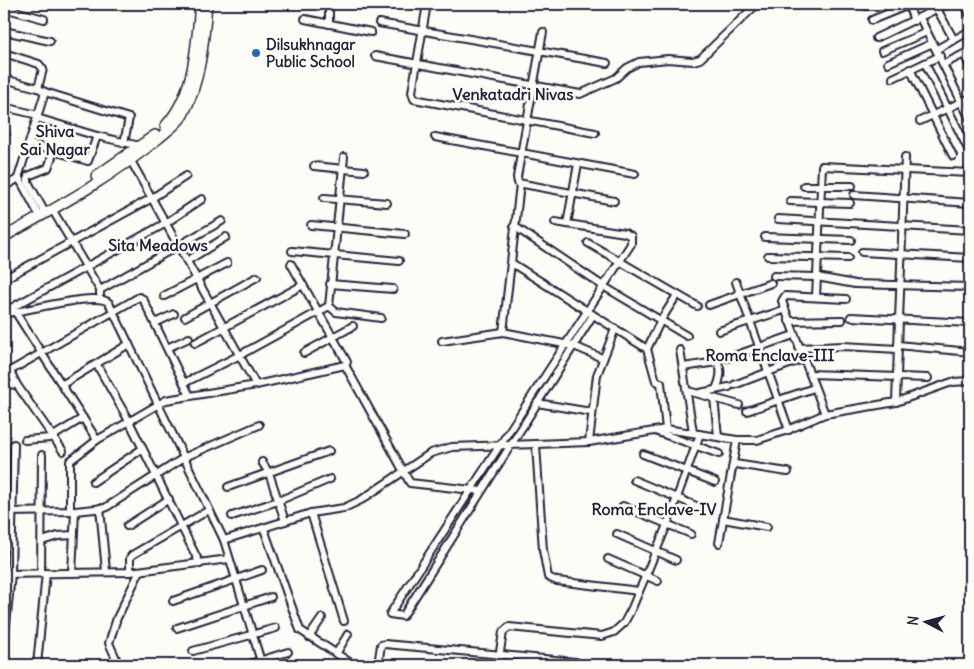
<svg xmlns="http://www.w3.org/2000/svg" width="974" height="669" font-family="Delius,sans-serif">
	<style>
		.lines { fill: none; stroke-linecap: round; stroke-linejoin: round }
		.street-casing { stroke: #22223b; stroke-width: 10 }
		.secondary-casing { stroke: #22223b; stroke-width: 12 }
		.street { stroke: #fdfcf7; stroke-width: 6 }
		.secondary { stroke: #fdfcf7; stroke-width: 9 }
		.poi-dot { fill: #1f6fb2; stroke: #fdfcf7; stroke-width: 2 }
		.labels { text-anchor: middle; dominant-baseline: central; stroke-width: 5; stroke-linejoin: round; paint-order: stroke }
		.poi-label { font-size: 15px; font-weight: bold; fill: #22223b; stroke: #fdfcf7; text-anchor: start }
		.neighbourhood-label { font-size: 16px; font-weight: bold; fill: #22223b; stroke: #fdfcf7 }
	</style>
	<rect width="100%" height="100%" fill="#fdfcf7"/>
	<filter id="ink" filterUnits="userSpaceOnUse"><feTurbulence type="fractalNoise" baseFrequency=".02" numOctaves="2"/><feDisplacementMap in="SourceGraphic" scale="10" xChannelSelector="R" yChannelSelector="G"/><feConvolveMatrix kernelMatrix="1 2 1 2 8 2 1 2 1" color-interpolation-filters="sRGB"/></filter>
	<g filter="url(#ink)">
		<g class="lines">
			<defs>
				<g id="street">
					<path d="M329,4V24"/>
					<path d="M427,4L412,92L414,99L595,133"/>
					<path d="M863,4L866,6L871,4"/>
					<path d="M908,4L914,21"/>
					<path d="M965,4L970,15"/>
					<path d="M4,8L44,19"/>
					<path d="M937,9L954,40"/>
					<path d="M920,18L970,119"/>
					<path d="M305,19L371,32"/>
					<path d="M872,20L911,4"/>
					<path d="M379,23L607,63"/>
					<path d="M4,31L50,41"/>
					<path d="M543,32L517,177L518,183L614,201"/>
					<path d="M876,38L947,4"/>
					<path d="M937,49L970,31"/>
					<path d="M882,51L927,32"/>
					<path d="M4,53L39,64L43,69L38,88L45,92L18,178"/>
					<path d="M964,54L970,67"/>
					<path d="M375,56L580,94L616,78L627,68L639,62L668,59L693,61L700,59L757,4"/>
					<path d="M888,63L933,43"/>
					<path d="M925,63L970,153"/>
					<path d="M944,64L970,51"/>
					<path d="M910,69L953,156"/>
					<path d="M893,78L940,56"/>
					<path d="M4,79L38,88"/>
					<path d="M45,92L129,118L124,143"/>
					<path d="M4,107L38,115"/>
					<path d="M37,118L97,136L140,146"/>
					<path d="M920,121L970,98"/>
					<path d="M4,134H6"/>
					<path d="M435,137L635,174"/>
					<path d="M30,144L88,161L97,136"/>
					<path d="M131,161L256,385"/>
					<path d="M314,166L364,171"/>
					<path d="M804,186H852"/>
					<path d="M4,187L19,178L37,211"/>
					<path d="M854,195L970,203"/>
					<path d="M324,198L387,203"/>
					<path d="M790,201L850,203"/>
					<path d="M43,209L28,182V176L48,168L54,151"/>
					<path d="M52,209L100,290V294"/>
					<path d="M778,219L970,230"/>
					<path d="M555,222L625,233L631,236V244L390,614L403,616L593,315"/>
					<path d="M567,224L578,164"/>
					<path d="M311,225L405,234"/>
					<path d="M514,226L603,286L687,336"/>
					<path d="M765,237L851,240"/>
					<path d="M588,243L697,306"/>
					<path d="M292,251L399,261"/>
					<path d="M862,252L970,258"/>
					<path d="M768,256L848,258"/>
					<path d="M187,261L226,237"/>
					<path d="M510,262L647,349L656,381L661,383L666,429"/>
					<path d="M291,264L347,362L345,365L410,483L481,491"/>
					<path d="M774,276L817,277L855,284L970,287"/>
					<path d="M4,279L152,198L186,176"/>
					<path d="M736,282L789,430"/>
					<path d="M330,284L393,289"/>
					<path d="M100,290L222,221"/>
					<path d="M164,296L227,263"/>
					<path d="M816,297L822,166L970,173"/>
					<path d="M709,305L771,283"/>
					<path d="M329,306L336,312L381,318"/>
					<path d="M4,312L166,223L202,199"/>
					<path d="M4,313C24,313 97,290 109,303L224,540L262,665"/>
					<path d="M16,313L97,440"/>
					<path d="M185,317L257,277"/>
					<path d="M851,317L970,323"/>
					<path d="M789,321L842,320"/>
					<path d="M155,323L174,314"/>
					<path d="M719,331L781,311"/>
					<path d="M503,332L520,184"/>
					<path d="M442,341L503,332L574,346L602,358"/>
					<path d="M195,343L303,285"/>
					<path d="M898,345L970,352"/>
					<path d="M167,348L189,338"/>
					<path d="M799,348L843,346L898,349"/>
					<path d="M647,349L661,320L677,295"/>
					<path d="M680,350L693,432"/>
					<path d="M304,353L353,326"/>
					<path d="M728,358L791,336"/>
					<path d="M97,365L129,421L200,564"/>
					<path d="M683,367L717,362C723,369 720,381 716,389"/>
					<path d="M4,369L10,371L139,297L143,299L190,396"/>
					<path d="M10,371L17,385L63,451"/>
					<path d="M810,374L928,378"/>
					<path d="M184,383L240,355L329,306L344,157"/>
					<path d="M4,384L17,385"/>
					<path d="M63,384L129,344"/>
					<path d="M734,385L800,360"/>
					<path d="M688,391L739,405"/>
					<path d="M700,393L729,387"/>
					<path d="M714,398L718,436"/>
					<path d="M896,402L905,157"/>
					<path d="M537,403L591,412"/>
					<path d="M747,411L811,389"/>
					<path d="M825,414L782,301L785,296L846,299"/>
					<path d="M655,431L719,454"/>
					<path d="M25,440L50,438L83,418"/>
					<path d="M589,442L597,375L615,329"/>
					<path d="M536,445L543,550L548,577L557,581L639,591"/>
					<path d="M643,454L715,482"/>
					<path d="M262,462L269,473L285,521"/>
					<path d="M735,464L788,472"/>
					<path d="M634,480L706,510"/>
					<path d="M93,482L142,449"/>
					<path d="M228,487L329,451"/>
					<path d="M623,506L691,534"/>
					<path d="M100,508L106,571"/>
					<path d="M70,511V461L97,440L166,400L256,385L345,365"/>
					<path d="M4,512L75,511L105,508L185,457L259,425"/>
					<path d="M311,513L344,621"/>
					<path d="M232,516L278,501L330,479"/>
					<path d="M723,519L767,527"/>
					<path d="M127,526L169,499"/>
					<path d="M264,529L300,630L354,665"/>
					<path d="M617,534L676,560"/>
					<path d="M224,540L311,513L344,508L361,500L431,453L452,447L589,442L666,429L737,440H757L785,431L825,414L896,402L952,382L970,381"/>
					<path d="M42,541L58,536L73,535"/>
					<path d="M719,543L737,440"/>
					<path d="M608,559L658,581"/>
					<path d="M130,572V558L132,555L209,510"/>
					<path d="M41,573L42,455"/>
					<path d="M72,573L75,511"/>
					<path d="M4,574L130,572L229,559"/>
					<path d="M173,601L262,570"/>
					<path d="M177,628L271,597"/>
					<path d="M309,637L322,618"/>
					<path d="M4,645L11,574L14,444"/>
					<path d="M193,651L276,628"/>
					<path d="M336,654L348,634"/>
					<path d="M37,665L46,573"/>
					<path d="M119,665L109,643L117,618L140,571"/>
					<path d="M246,665L288,652"/>
					<path d="M378,665L381,645L385,644L576,662"/>
					<path d="M498,665L503,632L509,627L602,636L614,632L624,623L632,608L667,525L700,434"/>
				</g>
				<g id="secondary">
					<path d="M165,126C195,94 196,45 200,4"/>
					<path d="M96,176L155,135"/>
					<path d="M4,237C57,207 111,178 158,139C166,132 178,124 183,115C201,81 204,41 207,4"/>
				</g>
			</defs>
			<!-- street casing -->
			<use href="#street" class="street-casing"/>
			<!-- secondary casing -->
			<use href="#secondary" class="secondary-casing"/>
			<!-- street -->
			<use href="#street" class="street"/>
			<!-- secondary -->
			<use href="#secondary" class="secondary"/>
		</g>
	</g>
	<!-- markers -->
	<circle class="poi-dot" cx="256" cy="53" r="5"/>
	<g class="labels">
		<!-- poi labels -->
		<g class="poi-label">
			<text x="266" y="44">Dilsukhnagar<tspan x="266" dy="17">Public School</tspan></text>
		</g>
		<!-- neighbourhood labels -->
		<g class="neighbourhood-label">
			<text x="513" y="94">Venkatadri Nivas</text>
			<text x="55" y="131">Shiva<tspan x="55" dy="18">Sai Nagar</tspan></text>
			<text x="158" y="245">Sita Meadows</text>
			<text x="770" y="355">Roma Enclave-III</text>
			<text x="654" y="509">Roma Enclave-IV</text>
		</g>
	</g>
	<!-- margin -->
	<rect width="974" height="669" fill="none" stroke="#fdfcf7" stroke-width="20"/>
	<rect x="10" y="10" width="954" height="649" fill="none" stroke="#22223b" stroke-width="2" filter="url(#ink)"/>
	<!-- north arrow -->
	<g transform="translate(926 622) rotate(276)" stroke="#fdfcf7" stroke-width="4" paint-order="stroke">
	<path d="M0-4L9 19L0 12L-9 19Z" fill="#22223b"/>
	<text y="-8" font-size="14" font-weight="bold" text-anchor="middle" fill="#22223b">N</text>
	</g>
</svg>
